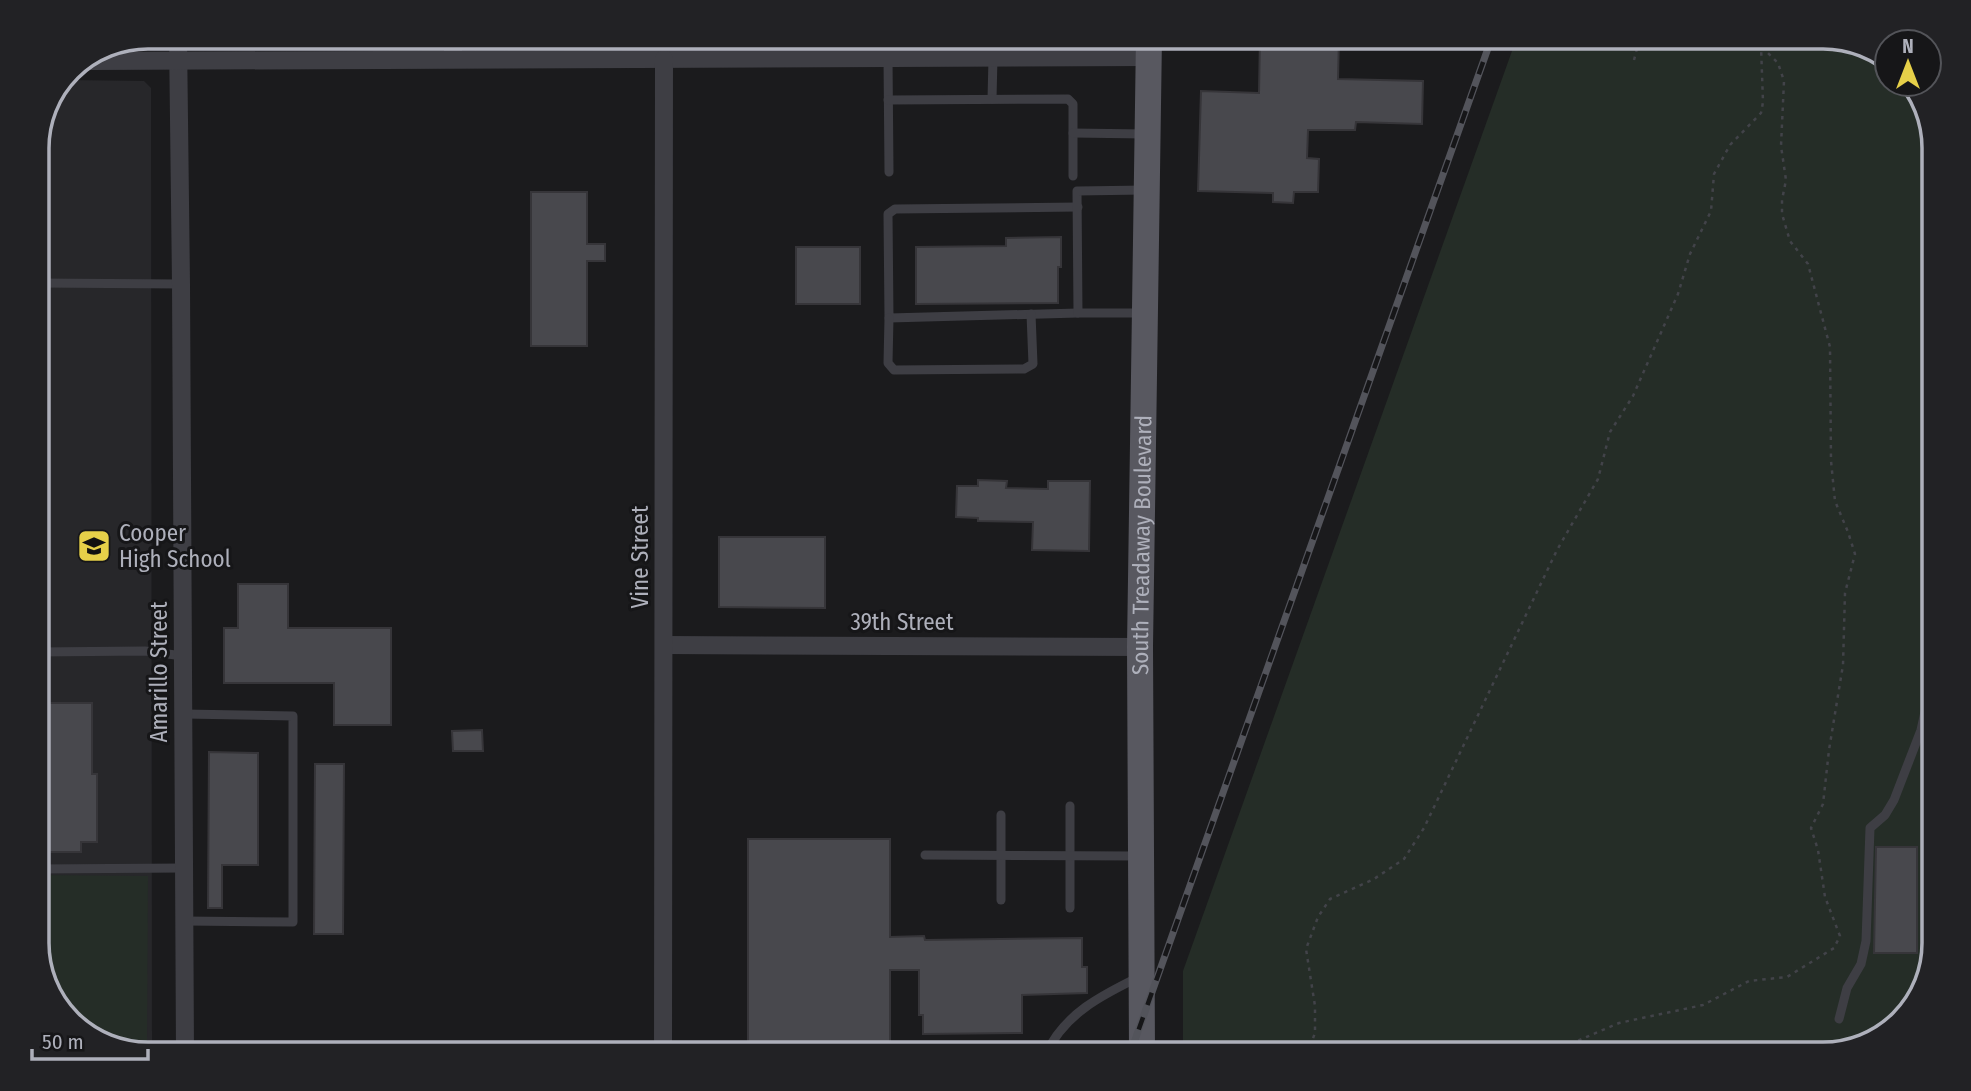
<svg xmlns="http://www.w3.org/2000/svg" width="1971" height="1091" font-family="'Fira Sans Condensed',sans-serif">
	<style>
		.built { fill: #27272a }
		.green { fill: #252d27 }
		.building { fill: #48484d; stroke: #363539; stroke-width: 2 }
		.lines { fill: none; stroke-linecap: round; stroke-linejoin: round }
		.path { stroke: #424349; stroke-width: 2.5; stroke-dasharray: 3.5 5; stroke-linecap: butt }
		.service { stroke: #3e3e44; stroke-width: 9 }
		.minor { stroke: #3e3e44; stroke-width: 18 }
		.primary { stroke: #585860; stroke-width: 26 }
		.rail-casing { stroke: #53545b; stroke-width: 7 }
		.rail { stroke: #161618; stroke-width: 4.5; stroke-dasharray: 13; stroke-linecap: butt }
		.labels { text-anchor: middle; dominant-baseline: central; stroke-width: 6; stroke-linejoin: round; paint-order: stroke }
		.poi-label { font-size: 23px; fill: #aeb0bb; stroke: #161618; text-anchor: start }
		.street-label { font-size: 23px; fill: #aeb0bb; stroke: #161618 }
		.rim { fill: none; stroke: #aeb0bb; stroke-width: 3.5 }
	</style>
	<rect width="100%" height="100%" fill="#1b1b1d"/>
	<!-- built -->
	<path class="built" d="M65,80L144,81L151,88L152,1054L93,1039L52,999L37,950V141Z"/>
	<!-- green -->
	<g class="green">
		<path d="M1517,37H1823L1878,52L1887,60V84H1911L1919,92L1934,141V943L1919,998L1879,1039L1823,1054H1183V971Z"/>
		<path d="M37,875L148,876L147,1043H106L93,1039L52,999L37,950Z"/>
	</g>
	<!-- building -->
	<g class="building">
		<path d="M1260,37H1339L1338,79L1423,81L1422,124L1356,122L1355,130H1308L1307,158L1319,159L1318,192H1294L1293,203L1273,202V193L1198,191L1201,91L1259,93Z"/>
		<path d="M531,192H587V244H605V261H587V346H531Z"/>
		<path d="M1061,237V267H1058V303L916,304V247L1006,246V238Z"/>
		<rect x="796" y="247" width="64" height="57"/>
		<path d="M978,480L1007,481L1006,488L1048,489V481H1090L1089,551L1032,550L1033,522L978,521V518L956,517L957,486H978Z"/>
		<path d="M719,537H825V608L719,607Z"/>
		<path d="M238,584H288V628H391V725H334V683H224V628H238Z"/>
		<path d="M37,703H92V774H97V842H81V852H37Z"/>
		<path d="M482,730L483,751H453L452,731Z"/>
		<path d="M209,752L258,753V865H222V908H208Z"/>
		<path d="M315,764H344L343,934H314Z"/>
		<path d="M748,839H890V937L924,936L925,940L1082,938V967H1087V993L1022,995V1033L923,1034V1015H919V970H890V1054H748Z"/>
		<path d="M1876,847H1917V953H1874Z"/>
	</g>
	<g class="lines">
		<!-- path -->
		<g class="path">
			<path d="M1634,60L1640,37"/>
			<path d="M1307,1054L1315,1033V1006L1306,949L1318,917L1330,899L1374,879L1404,859L1424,828L1557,550L1598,479L1610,432L1633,396L1678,294L1690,254L1711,211L1714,174L1730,145L1761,113L1763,102L1761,46"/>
			<path d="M1547,1054L1619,1023L1703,1005L1749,981L1787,977L1834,948L1840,936L1825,897L1818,850L1811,828L1823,804L1829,750L1843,665L1845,593L1855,554L1848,532L1835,501L1831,461L1830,347L1808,264L1790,241L1782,214V200L1786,180L1781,146L1784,81L1778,63L1752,37"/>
		</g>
		<!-- service -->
		<g class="service">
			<path d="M888,58L889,172"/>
			<path d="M992,99L993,58"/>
			<path d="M888,100L1068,99L1073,104V176"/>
			<path d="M1073,133L1145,134"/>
			<path d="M1078,207L895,209L888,214L889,318L1078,313"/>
			<path d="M37,283L181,284"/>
			<path d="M1143,313H1078L1077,191L1145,190"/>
			<path d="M889,318L888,363L894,370L1024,369L1033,364L1031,314"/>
			<path d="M37,652L145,651L183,656"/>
			<path d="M184,714L293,716V922L185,921"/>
			<path d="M1070,806V908"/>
			<path d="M1001,815V900"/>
			<path d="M925,855L1139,856"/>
			<path d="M37,869L184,868"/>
			<path d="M1839,1019L1847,988L1861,964L1866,941L1870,828L1885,815L1894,800L1921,730L1934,671"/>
			<path d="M1046,1054C1064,1014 1102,995 1139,977"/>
		</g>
		<!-- minor -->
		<g class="minor">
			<path d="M178,37L181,284L185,1054"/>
			<path d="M453,37V58"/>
			<path d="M90,61L1149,57"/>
			<path d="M664,645L1140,647"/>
			<path d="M663,1054L664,59"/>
		</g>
		<!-- primary -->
		<path class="primary" id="s1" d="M1142,1054L1140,647L1149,37"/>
		<defs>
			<path id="rail" d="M1130,1054L1492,37"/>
		</defs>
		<!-- rail casing -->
		<use href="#rail" class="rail-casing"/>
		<!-- rail -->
		<use href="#rail" class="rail"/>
	</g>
	<!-- icons -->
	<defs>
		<symbol id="school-square" viewBox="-11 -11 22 22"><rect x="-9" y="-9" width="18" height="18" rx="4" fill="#e6d049" stroke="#161618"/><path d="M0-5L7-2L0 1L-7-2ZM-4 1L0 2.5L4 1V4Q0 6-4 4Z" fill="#111"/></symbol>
	</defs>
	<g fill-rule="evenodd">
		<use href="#school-square" x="75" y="527" width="38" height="38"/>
	</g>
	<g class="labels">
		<!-- poi labels -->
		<g class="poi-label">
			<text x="119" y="533">Cooper<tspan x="119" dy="26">High School</tspan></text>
		</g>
		<!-- street labels -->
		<g class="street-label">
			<text stroke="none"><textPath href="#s1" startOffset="509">South Treadaway Boulevard</textPath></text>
			<text transform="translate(640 557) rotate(-90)">Vine Street</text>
			<text x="902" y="622">39th Street</text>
			<text transform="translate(159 672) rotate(-90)">Amarillo Street</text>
		</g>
	</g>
	<!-- crop -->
	<path d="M0 0H1971V1091H0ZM148 49H1823A99 99 0 0 1 1922 148V943A99 99 0 0 1 1823 1042H148A99 99 0 0 1 49 943V148A99 99 0 0 1 148 49Z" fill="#222225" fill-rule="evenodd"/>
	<path class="rim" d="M148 49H1823A99 99 0 0 1 1922 148V943A99 99 0 0 1 1823 1042H148A99 99 0 0 1 49 943V148A99 99 0 0 1 148 49Z"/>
	<!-- north arrow -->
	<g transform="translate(1908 63)"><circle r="33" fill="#161618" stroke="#535459" stroke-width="2"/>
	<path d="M0-5L12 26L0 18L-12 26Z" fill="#e6d049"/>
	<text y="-10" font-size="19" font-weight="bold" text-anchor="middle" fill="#aeb0bb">N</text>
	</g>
	<!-- scale -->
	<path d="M32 1049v10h116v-10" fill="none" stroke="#aeb0bb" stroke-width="3.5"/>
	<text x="42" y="1049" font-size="21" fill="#aeb0bb" stroke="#161618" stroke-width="5" paint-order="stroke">50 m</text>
</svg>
